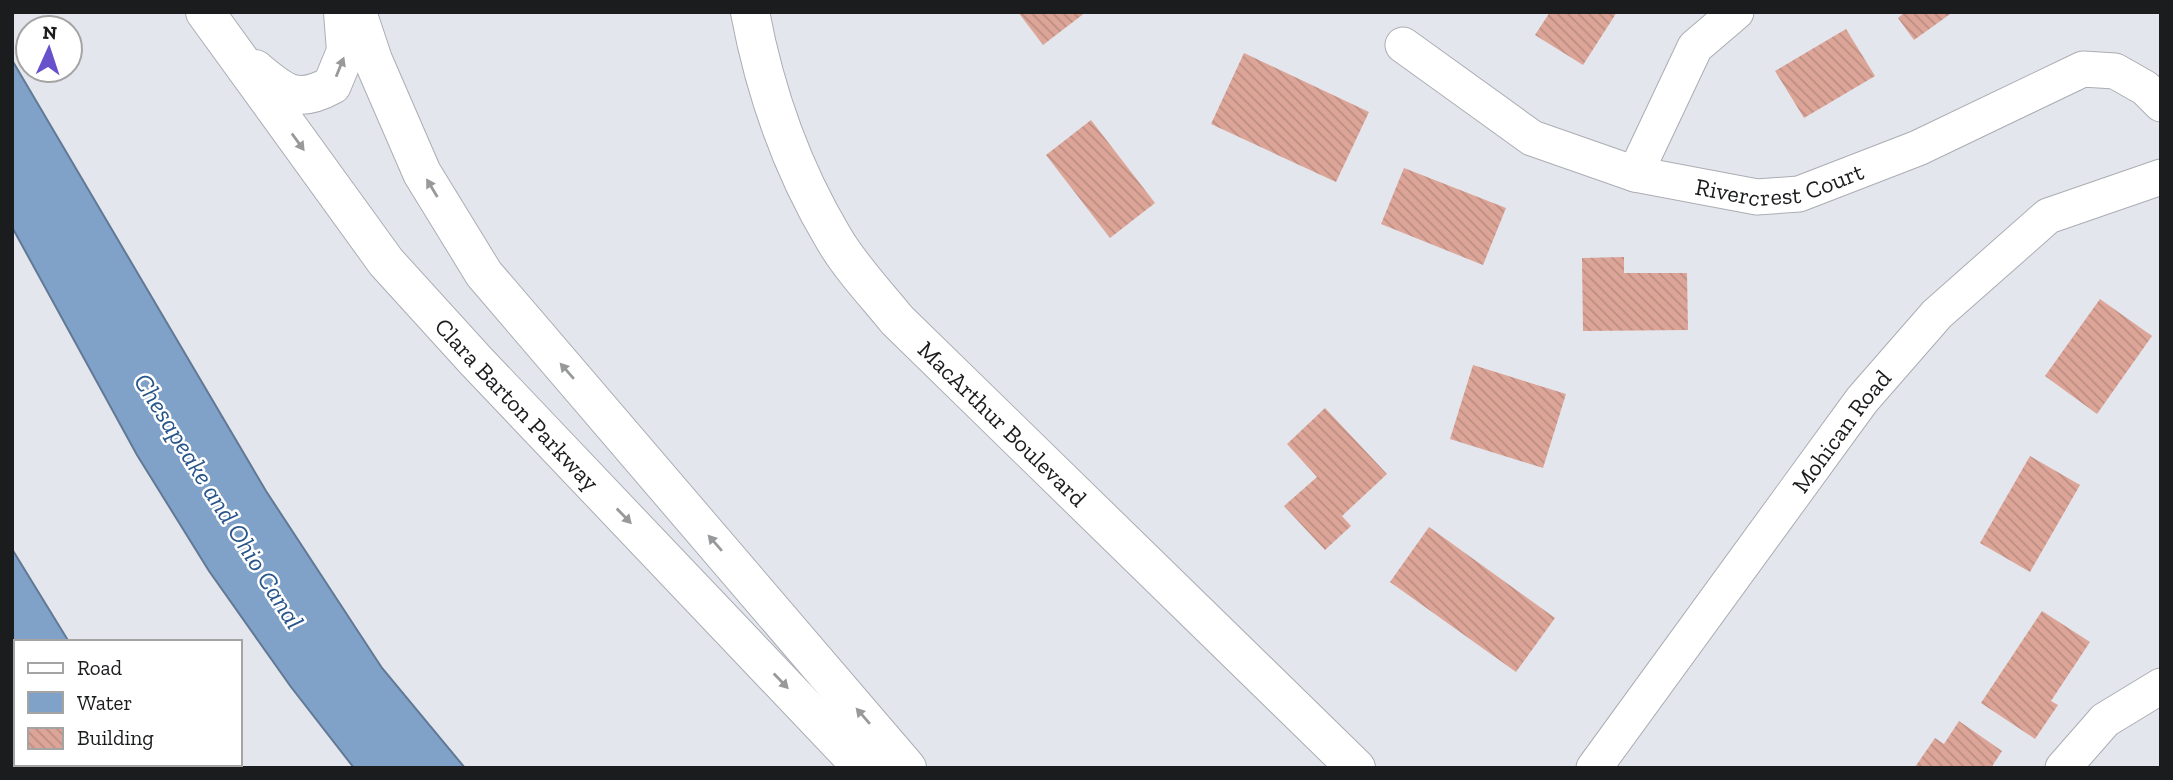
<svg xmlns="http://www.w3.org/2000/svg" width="2173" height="780" font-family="'Zilla Slab',serif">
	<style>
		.water { fill: #80a1c8; stroke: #627995; stroke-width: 2 }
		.building { fill: url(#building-back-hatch) }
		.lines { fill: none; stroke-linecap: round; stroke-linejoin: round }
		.minor-casing { stroke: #abadb4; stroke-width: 37 }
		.major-casing { stroke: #abadb4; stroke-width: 40 }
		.highway-casing { stroke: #abadb4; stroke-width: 40 }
		.minor { stroke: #fff; stroke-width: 35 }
		.major { stroke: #fff; stroke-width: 38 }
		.highway { stroke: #fff; stroke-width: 38 }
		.oneway { fill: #98999a }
		.labels { text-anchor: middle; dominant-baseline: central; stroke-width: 5; stroke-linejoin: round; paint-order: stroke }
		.street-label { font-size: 24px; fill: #1b1c1e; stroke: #fff }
		.water-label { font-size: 26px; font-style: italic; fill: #28568a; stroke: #fff }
	</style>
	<defs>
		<pattern id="building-back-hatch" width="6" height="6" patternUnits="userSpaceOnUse" patternTransform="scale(1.75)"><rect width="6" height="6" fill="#dca598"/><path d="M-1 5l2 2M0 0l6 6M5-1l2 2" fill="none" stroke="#bc8d83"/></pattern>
	</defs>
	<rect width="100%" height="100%" fill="#e4e6ed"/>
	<!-- water -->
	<g class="water">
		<path d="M12,60L266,491L382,668L465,768H354L291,687L209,571L137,455L12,227Z"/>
		<path d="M12,549L69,642H16V764H147L150,768H12Z"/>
	</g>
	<!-- building -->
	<g class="building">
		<path d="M1018,12H1086L1043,45Z"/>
		<path d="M1550,12H1617L1583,65L1535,35Z"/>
		<path d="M1905,12H1953L1914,40L1898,18Z"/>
		<path d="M1846,29L1875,76L1804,118L1775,71Z"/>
		<path d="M1244,53L1369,112L1336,182L1211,124Z"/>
		<path d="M1091,120L1155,203L1110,238L1046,155Z"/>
		<path d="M1404,168L1506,208L1483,265L1381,224Z"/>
		<path d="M1624,257V273H1687L1688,330L1583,331L1582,258Z"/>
		<path d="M2100,299L2152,336L2097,414L2045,376Z"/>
		<path d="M1473,365L1566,394L1543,468L1450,439Z"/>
		<path d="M1325,408L1387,474L1342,516L1351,526L1325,550L1284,506L1317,477L1287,444Z"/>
		<path d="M2030,456L2080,485L2030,572L1980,543Z"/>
		<path d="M1429,527L1555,618L1516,672L1390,582Z"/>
		<path d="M2042,611L2090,642L2051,701L2058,705L2035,739L1981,703Z"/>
		<path d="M1959,721L2002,751L1991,768L1915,767L1935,738L1944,744Z"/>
	</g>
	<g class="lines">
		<defs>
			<g id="minor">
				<path id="s1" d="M1403,45L1532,138L1635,174L1757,197L1799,194L1918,148L2083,69L2115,71L2145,88L2161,104"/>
				<path d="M1635,174L1695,47L1736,12"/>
				<path id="s2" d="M1594,768L1862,400L1937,314L2048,216L2161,177"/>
				<path d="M2063,768L2105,720L2161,686"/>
			</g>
			<g id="major">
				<path id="s3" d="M750,12C765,92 792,169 834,239C851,268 876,294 897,320L1356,768"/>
			</g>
			<g id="highway">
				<path id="s4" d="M205,12L386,262L476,361L863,768"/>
				<path d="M357,12L373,60L422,173L484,274L907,768"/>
				<path d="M255,69C284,93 296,105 332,85L346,51L343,12"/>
			</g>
		</defs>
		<!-- minor casing -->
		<use href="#minor" class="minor-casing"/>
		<!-- major casing -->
		<use href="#major" class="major-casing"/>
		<!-- highway casing -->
		<use href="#highway" class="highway-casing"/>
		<!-- minor -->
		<use href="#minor" class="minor"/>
		<!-- major -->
		<use href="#major" class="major"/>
		<!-- highway -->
		<use href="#highway" class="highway"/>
	</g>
	<!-- one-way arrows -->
	<defs><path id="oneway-solid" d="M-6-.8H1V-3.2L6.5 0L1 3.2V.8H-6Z" transform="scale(1.75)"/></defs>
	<g class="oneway">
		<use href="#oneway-solid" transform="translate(340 67) rotate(-68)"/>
		<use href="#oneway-solid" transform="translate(298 142) rotate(54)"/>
		<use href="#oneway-solid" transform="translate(432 188) rotate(-121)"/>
		<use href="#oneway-solid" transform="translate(567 371) rotate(-131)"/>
		<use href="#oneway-solid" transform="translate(624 516) rotate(46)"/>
		<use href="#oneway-solid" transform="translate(715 543) rotate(-131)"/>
		<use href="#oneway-solid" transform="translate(781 681) rotate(46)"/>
		<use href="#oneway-solid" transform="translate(863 716) rotate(-131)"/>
	</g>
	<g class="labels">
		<!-- street labels -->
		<g class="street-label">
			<text stroke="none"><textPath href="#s1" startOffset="416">Rivercrest Court</textPath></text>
			<text stroke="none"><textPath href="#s4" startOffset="502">Clara Barton Parkway</textPath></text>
			<text stroke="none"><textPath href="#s3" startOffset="494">MacArthur Boulevard</textPath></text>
			<text stroke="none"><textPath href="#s2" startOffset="418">Mohican Road</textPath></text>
		</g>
		<!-- water labels -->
		<g class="water-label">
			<text transform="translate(219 501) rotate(58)">Chesapeake and Ohio Canal</text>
		</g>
	</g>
	<!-- border -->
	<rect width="2173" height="780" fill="none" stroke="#1b1c1e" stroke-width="28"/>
	<!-- legend -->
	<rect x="14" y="640" width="228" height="126" fill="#ffffff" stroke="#a4a4a5" stroke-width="2"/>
	<rect x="28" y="663" width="35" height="10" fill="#ffffff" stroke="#a4a4a5" stroke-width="2"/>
	<text x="77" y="675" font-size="21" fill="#1b1c1e">Road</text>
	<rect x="28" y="692" width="35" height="21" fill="#80a1c8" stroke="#a4a4a5" stroke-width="2"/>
	<text x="77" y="710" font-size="21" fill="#1b1c1e">Water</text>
	<rect x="28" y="728" width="35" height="21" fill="url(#building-back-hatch)" stroke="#a4a4a5" stroke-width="2"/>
	<text x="77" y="745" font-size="21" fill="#1b1c1e">Building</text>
	<!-- north arrow -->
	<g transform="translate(49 49) rotate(3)"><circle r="33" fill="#ffffff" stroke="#a4a4a5" stroke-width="2"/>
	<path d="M0-5L12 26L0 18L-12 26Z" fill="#6852cb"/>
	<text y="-10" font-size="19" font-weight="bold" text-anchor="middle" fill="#1b1c1e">N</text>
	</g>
</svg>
